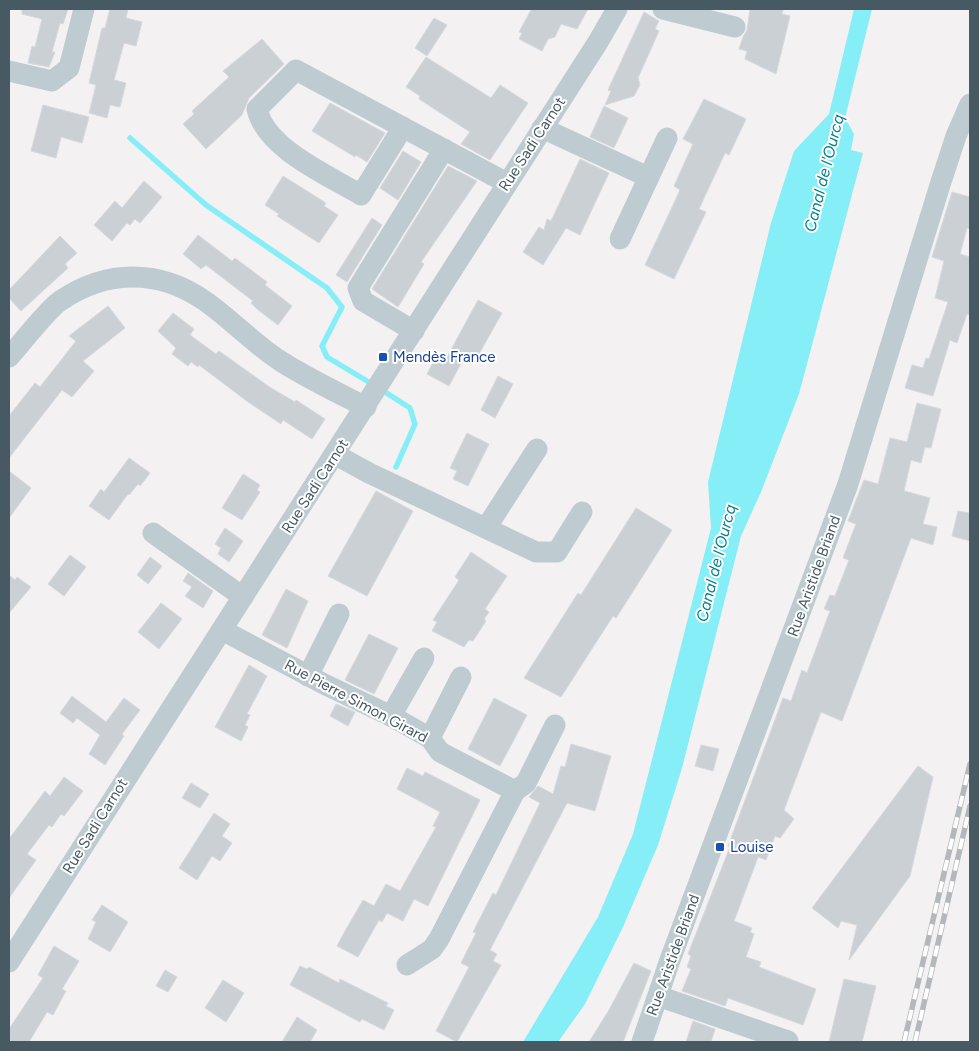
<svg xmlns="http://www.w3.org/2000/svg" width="979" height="1051" font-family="Figtree,sans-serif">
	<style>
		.water { fill: #86eef6 }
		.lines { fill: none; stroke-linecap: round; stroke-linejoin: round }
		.stream { stroke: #86eef6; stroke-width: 5.5 }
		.building { fill: #cbd0d4; stroke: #d5d9de }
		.minor { stroke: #beccd2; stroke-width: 21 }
		.rail-casing { stroke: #b3b8bd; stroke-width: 5.5 }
		.rail { stroke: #fff; stroke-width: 4; stroke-dasharray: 11; stroke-linecap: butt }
		.transit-dot { fill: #1a4fb4; stroke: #fff; stroke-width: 2 }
		.labels { text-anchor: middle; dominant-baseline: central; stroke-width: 4; stroke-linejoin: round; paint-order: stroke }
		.street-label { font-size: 15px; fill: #475962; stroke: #fff }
		.transit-label { font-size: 15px; fill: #164399; stroke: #fff; text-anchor: start }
		.water-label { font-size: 16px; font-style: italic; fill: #057f89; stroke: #fff }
	</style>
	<rect width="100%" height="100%" fill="#f4f1f2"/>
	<!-- water -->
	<path class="water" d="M854,9H872L845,118L854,134L851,150L863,153L799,394L761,492L741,536L682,768L658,845L623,927L585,1004L558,1042H523L598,917L633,834L711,528L708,482L771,223L794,151L829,114Z"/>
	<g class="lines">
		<!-- stream -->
		<g class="stream">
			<path d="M130,138L206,205L327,288L342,307L322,346L327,357L372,384"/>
			<path d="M385,392L410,408L415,424L396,467"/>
		</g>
	</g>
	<!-- building -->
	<g class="building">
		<path d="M22,9H68L63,24L60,23L52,52H55L49,67L28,63L32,46L35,47L42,19L22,14Z"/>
		<path d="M110,9H128L126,18L142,22L136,46L124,43L114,80L126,83L120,107L110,105L107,118L89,113L96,85L89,83L102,28H105Z"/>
		<path d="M527,9H588L577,29L561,24L555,37L548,39L542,51L519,39L522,33L519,32L531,10Z"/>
		<path d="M750,9H783L782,14L790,16L776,74L745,59L747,51L739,49L743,37L747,30Z"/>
		<path d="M644,12L659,21L655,29L659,31L638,78L640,85L634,96L605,105L611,91L608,90Z"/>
		<path d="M434,18L447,25L427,56L415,48Z"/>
		<path d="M262,39L284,64L249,98L242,115L206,149L183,124L194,114L192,111L229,77L223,71Z"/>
		<path d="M426,57L491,98L500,85L528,103L490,160L461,144L470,132L419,99L420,96L406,87Z"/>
		<path d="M704,99L746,119L729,155L725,153L699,209L706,212L674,279L645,265L680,190L674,186L693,144L683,139Z"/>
		<path d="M330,103L385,133L367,162L356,155L355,157L312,131Z"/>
		<path d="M43,105L89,117L82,143L61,137L56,158L31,151Z"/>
		<path d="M604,106L628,118L614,148L590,137Z"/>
		<path d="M403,151L421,162L398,200L380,188Z"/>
		<path d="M580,159L609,173L580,235L566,228L543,265L523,252L539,227L544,230L547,219L551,221Z"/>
		<path d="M448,166L477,181L421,262L424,264L398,307L372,289Z"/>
		<path d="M283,176L326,203L324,206L338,215L319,243L277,216L279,214L265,205Z"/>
		<path d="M144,181L162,197L140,223L135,219L130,225L127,223L112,241L94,225L115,201L122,208Z"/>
		<path d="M952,192L970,197V229L967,228L960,254L970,257V315L967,314L957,343L950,340L933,396L905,388L912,365L923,368L926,358L929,359L948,302L935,298L944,261L932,257Z"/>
		<path d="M372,218L382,225L347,282L336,275Z"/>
		<path d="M198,235L232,261L235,258L267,282L265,285L292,306L278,325L257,309L251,303L253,301L206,265L201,269L183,254Z"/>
		<path d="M60,236L77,253L65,264L68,268L21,311L9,298V290Z"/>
		<path d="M478,300L502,313L475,361L465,356L449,386L427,374L437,355L446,359Z"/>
		<path d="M108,306L125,328L83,361L94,371L72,397L62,390L9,458V416L35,383L40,387L76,341L69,336Z"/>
		<path d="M173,313L194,329L190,335L216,354L219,351L271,388L295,402L296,400L325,419L312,439L283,420L281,424L248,402L199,365L198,367L191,362L188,366L172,354L176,348L158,331Z"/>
		<path d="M498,376L513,384L495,418L481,410Z"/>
		<path d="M917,403L941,409L931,448L925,447L921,463L911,460L904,491L930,498L923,524L937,527L933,545L911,538L842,721L821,712L784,810L794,819L780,838L775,836L766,860L758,857L734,921L752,928L750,932L754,934L746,957L761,962L759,967L816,989L803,1025L728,998L725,1006L682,991L691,969L687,967L691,956L688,954L730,847L728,846L783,698L791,701L802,670L807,673L830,611L824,609L830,595L835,596L849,560L843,558L856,524L848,521L864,480L878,484L890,438L907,442Z"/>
		<path d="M467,433L489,444L468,486L453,479L457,471L450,468Z"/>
		<path d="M129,458L150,473L140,486L138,484L129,495L128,494L109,520L89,506L101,489L104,492Z"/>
		<path d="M9,471L31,488L9,518Z"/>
		<path d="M243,474L260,485L257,490L260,492L242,520L222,508Z"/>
		<path d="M376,491L413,511L367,596L328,576Z"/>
		<path d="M636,508L672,530L616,618L613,616L561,697L524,678L578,593L581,595Z"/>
		<path d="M958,511L970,513V541L952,536Z"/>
		<path d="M225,528L243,541L229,562L218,554L221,548L215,544Z"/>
		<path d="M471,552L507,576L485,609L489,612L484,619L486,621L473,641L469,640L464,647L432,631L437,622L433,620L459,580L455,577Z"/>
		<path d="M70,555L86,567L64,596L48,584Z"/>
		<path d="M150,557L162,566L148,584L137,575Z"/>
		<path d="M188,573L213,591L203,608L185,596L192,587L183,581Z"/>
		<path d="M9,575L15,580L17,577L31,587L9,613Z"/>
		<path d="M286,589L308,601L287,648L262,635Z"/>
		<path d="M161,603L182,619L159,649L138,632Z"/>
		<path d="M369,634L398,648L374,694L345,680Z"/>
		<path d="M249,665L267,676L247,714L250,715L245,725L248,727L241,741L215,727Z"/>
		<path d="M72,696L106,722L124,698L140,710L122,734L124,736L105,765L89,754L100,735L77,718L73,723L60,713Z"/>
		<path d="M494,698L527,715L500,766L468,749Z"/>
		<path d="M336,704L355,712L348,726L330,716Z"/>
		<path d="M571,744L611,756L595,811L567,803L490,950L497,954L493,961L501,965L457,1042L436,1031L469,967L461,963L476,933L473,932L493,893L496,895L540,803L529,797L538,786L553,794L561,766L565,767Z"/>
		<path d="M701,745L719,749L713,771L695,766Z"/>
		<path d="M918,766L933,777L910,876L849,960L857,925L841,921L838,928L812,908Z"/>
		<path d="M407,768L423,776L425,772L480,800L428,906L414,899L403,921L387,913L382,922L379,920L358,957L337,946L345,931L363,900L374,906L386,884L400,891L436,827L433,826L440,812L397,789Z"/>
		<path d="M64,777L83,791L64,816L61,814L52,827L49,825L27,854L36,860L9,898V839L45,791L50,796Z"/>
		<path d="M191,783L209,794L200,808L182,798Z"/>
		<path d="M214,813L230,824L222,836L232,843L220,861L212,856L197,880L179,868Z"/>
		<path d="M102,905L128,922L110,952L88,939L96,922L92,920Z"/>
		<path d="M54,946L79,961L62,989L66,991L53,1015L47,1012L29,1042H9V1029L43,978L38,975Z"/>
		<path d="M634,963L651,971L623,1042H589L609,1010Z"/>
		<path d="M300,966L307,969L309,967L339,983L340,979L388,1003L386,1006L394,1010L384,1030L362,1019L360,1022L290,985Z"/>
		<path d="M165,970L177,977L168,992L156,986Z"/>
		<path d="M844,979L876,986L862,1042H829Z"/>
		<path d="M223,980L244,993L226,1022L205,1008Z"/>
		<path d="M297,1017L317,1030L310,1042H282Z"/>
		<path d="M693,1021L715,1029L711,1042H686Z"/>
	</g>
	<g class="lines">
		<!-- minor -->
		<g class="minor">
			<path d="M663,9L735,27"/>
			<path d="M9,71L52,81L69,68L84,9"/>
			<path d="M403,127L361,195C328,175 266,149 257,109L296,70L507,183"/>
			<path d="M542,128L648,177"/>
			<path d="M620,239L667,138"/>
			<path d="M414,331L363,301L358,288L444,149"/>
			<path d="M9,357C22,343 46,311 60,301C107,269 159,269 205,301C232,320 255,345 282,362C309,379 338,393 366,407"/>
			<path d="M336,455L369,473L536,552H557L582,512"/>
			<path d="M486,528L537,449"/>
			<path d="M153,533L243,597"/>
			<path d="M222,630L324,684L391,716L430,738L440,752L515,791L439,939L432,949L407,965"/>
			<path d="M308,676L339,614"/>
			<path d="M391,716L424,658"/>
			<path d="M430,738L461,677"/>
			<path d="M515,791L526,783L555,725"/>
			<path d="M9,962L598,42L617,9"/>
			<path d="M658,996L788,1041"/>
			<path d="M642,1042L670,960L848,484L940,185L956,136L970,104"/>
		</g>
		<defs>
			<g id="rail">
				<path d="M904,1042L970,764"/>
				<path d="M915,1042L970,806"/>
			</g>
		</defs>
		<!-- rail casing -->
		<use href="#rail" class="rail-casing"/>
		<!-- rail -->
		<use href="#rail" class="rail"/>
	</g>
	<!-- markers -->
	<g class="transit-dot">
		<rect x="378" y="352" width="10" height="10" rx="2.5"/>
		<rect x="715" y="842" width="10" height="10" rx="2.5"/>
	</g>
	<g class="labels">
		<!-- street labels -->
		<g class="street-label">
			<text transform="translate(532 144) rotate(-57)">Rue Sadi Carnot</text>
			<text transform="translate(315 486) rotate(-57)">Rue Sadi Carnot</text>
			<text transform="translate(814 576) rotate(-70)">Rue Aristide Briand</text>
			<text transform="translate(356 701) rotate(28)">Rue Pierre Simon Girard</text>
			<text transform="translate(95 826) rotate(-58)">Rue Sadi Carnot</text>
			<text transform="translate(673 955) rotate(-70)">Rue Aristide Briand</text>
		</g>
		<!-- transit labels -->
		<g class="transit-label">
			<text x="393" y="357">Mendès France</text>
			<text x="730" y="847">Louise</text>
		</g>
		<!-- water labels -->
		<g class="water-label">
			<text transform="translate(824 173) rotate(-76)">Canal de l'Ourcq</text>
			<text transform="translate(716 563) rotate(-76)">Canal de l'Ourcq</text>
		</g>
	</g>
	<!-- border -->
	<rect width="979" height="1051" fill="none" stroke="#475962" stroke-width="20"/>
</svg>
